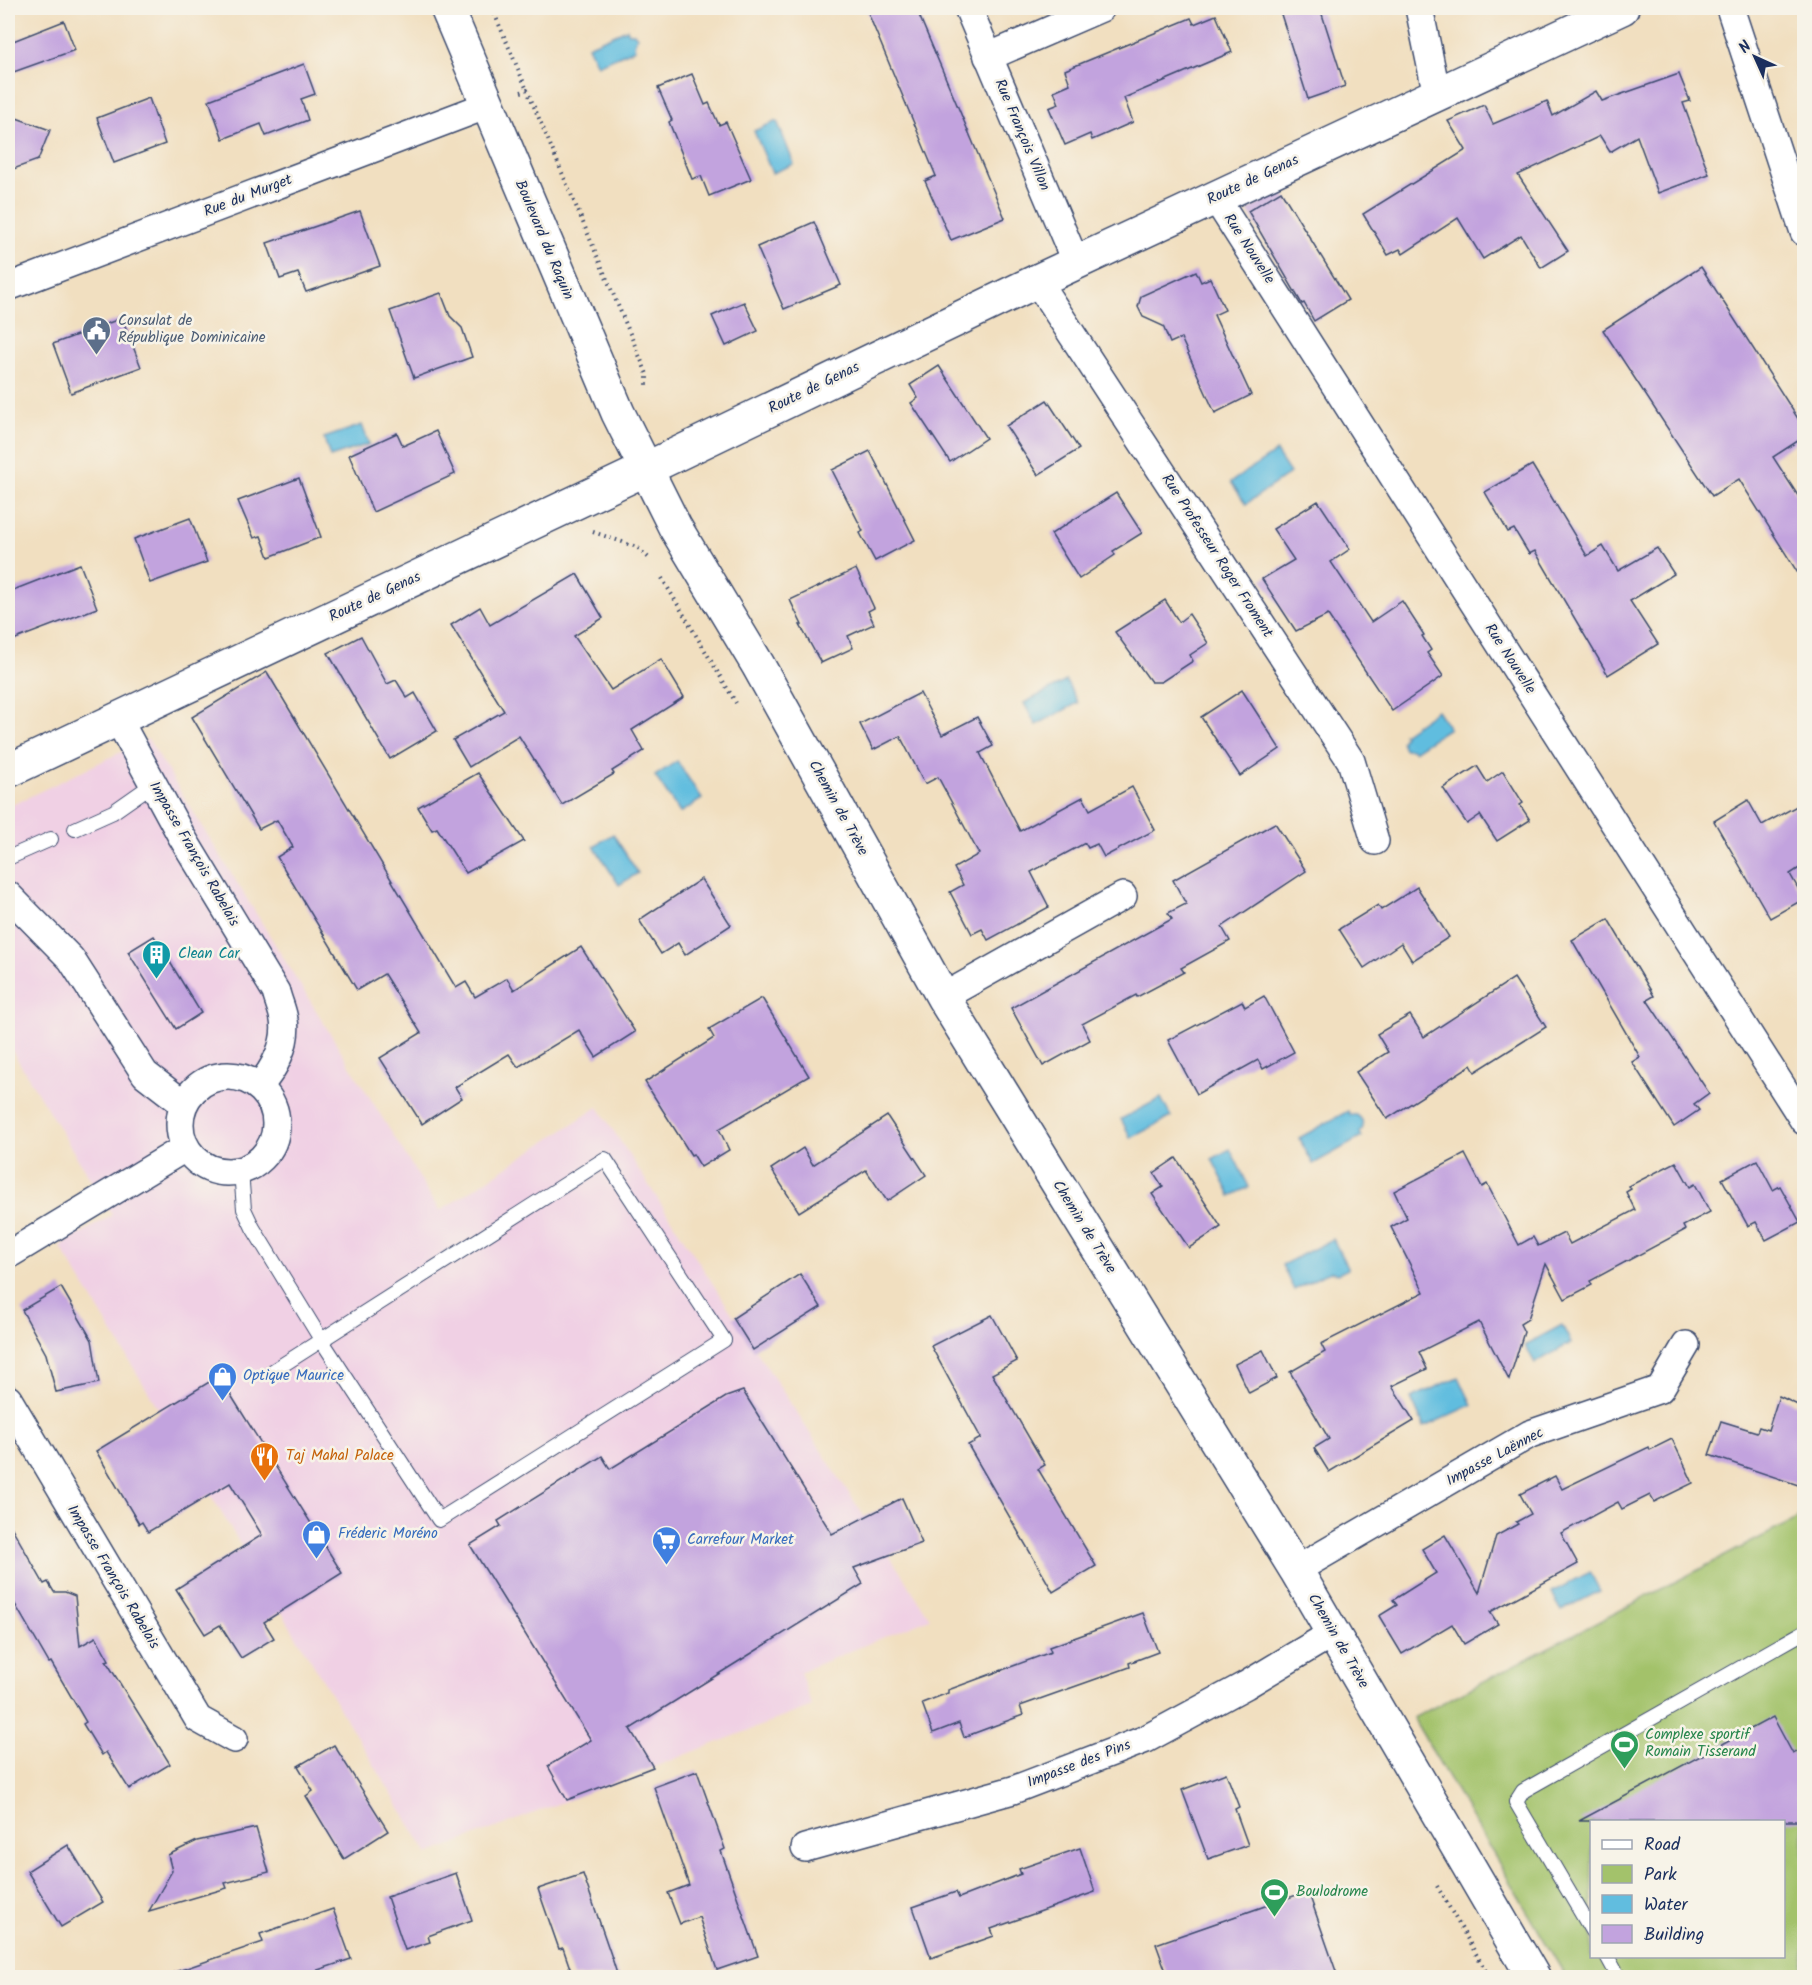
<svg xmlns="http://www.w3.org/2000/svg" width="1812" height="1985" font-family="Kalam,sans-serif">
	<style>
		.built { fill: #f0d0e4 }
		.green { fill: #a3c26b; stroke: #5f7864; stroke-width: 1.5; fill-rule: evenodd }
		.water { fill: #61bddf; stroke: #3e769e; stroke-width: 1.5 }
		.building { fill: #c2a3de }
		.lines { fill: none; stroke-linecap: round; stroke-linejoin: round }
		.service-casing { stroke: #3b496d; stroke-width: 16 }
		.minor-casing { stroke: #3b496d; stroke-width: 30 }
		.tertiary-casing { stroke: #3b496d; stroke-width: 36 }
		.path { stroke: #3b496d; stroke-width: 4; stroke-dasharray: 1.5 4.5; stroke-linecap: butt }
		.service { stroke: #fff; stroke-width: 14 }
		.minor { stroke: #fff; stroke-width: 27 }
		.tertiary { stroke: #fff; stroke-width: 33 }
		.labels { text-anchor: middle; dominant-baseline: central; stroke-width: 5; stroke-linejoin: round; paint-order: stroke }
		.street-label { font-size: 15px; fill: #1b2f5e; stroke: #f7f3e8 }
		.service-label { font-size: 15px; fill: #4e5e75; stroke: #f7f3e8; text-anchor: start }
		.culture-label { font-size: 15px; fill: #0d838f; stroke: #f7f3e8; text-anchor: start }
		.shop-label { font-size: 15px; fill: #366cbe; stroke: #f7f3e8; text-anchor: start }
		.food-label { font-size: 15px; fill: #c56008; stroke: #f7f3e8; text-anchor: start }
		.leisure-label { font-size: 15px; fill: #27864d; stroke: #f7f3e8; text-anchor: start }
	</style>
	<rect width="100%" height="100%" fill="#f7f3e8"/>
	<filter id="ink" filterUnits="userSpaceOnUse"><feTurbulence type="fractalNoise" baseFrequency=".0167" numOctaves="2"/><feDisplacementMap in="SourceGraphic" scale="12" xChannelSelector="R" yChannelSelector="G"/><feConvolveMatrix kernelMatrix="1 2 1 2 8 2 1 2 1" color-interpolation-filters="sRGB"/></filter>
	<filter id="wash" filterUnits="userSpaceOnUse"><feTurbulence type="fractalNoise" baseFrequency=".008" numOctaves="4" result="noise"/><feDisplacementMap in="SourceGraphic" scale="24" xChannelSelector="R" yChannelSelector="G"/><feGaussianBlur stdDeviation="1.35" result="paint"/><feColorMatrix in="noise" values="0 0 0 0 0 0 0 0 0 0 0 0 0 0 0 0 0 1.4 0 .05"/><feComposite in="paint" operator="in"/></filter>
	<g filter="url(#wash)">
		<rect width="100%" height="100%" fill="#f1dfc0"/>
		<!-- built -->
		<path class="built" d="M148,739L440,1211L598,1107L930,1618L800,1672L812,1706L428,1854L60,1246L112,1215L8,1044V807Z"/>
		<!-- green -->
		<path class="green" d="M1804,1515V1977H1566L1413,1718ZM1592,1822H1784V1956H1592Z"/>
		<!-- water -->
		<g class="water">
			<path d="M627,29L629,33H634L637,37L634,45L635,49L597,65L588,46Z"/>
			<path d="M777,121L794,164L772,173L754,131Z"/>
			<path d="M362,425L369,444L330,457L324,438Z"/>
			<path d="M1276,452L1290,473L1246,504L1231,482Z"/>
			<path d="M1066,681L1078,703L1036,725L1024,703Z"/>
			<path d="M1437,710L1449,728L1414,751L1413,749H1404L1401,741L1404,736L1403,734Z"/>
			<path d="M677,761L702,799L680,813L655,776Z"/>
			<path d="M613,834L638,873L619,885L594,846Z"/>
			<path d="M1161,1098L1171,1117L1131,1138L1121,1119Z"/>
			<path d="M1348,1111L1350,1115H1357L1362,1120L1363,1127L1360,1133L1362,1137L1313,1164L1299,1138Z"/>
			<path d="M1230,1149L1249,1187L1231,1196L1212,1159Z"/>
			<path d="M1333,1239L1348,1269L1338,1274L1330,1271L1294,1290L1282,1265Z"/>
			<path d="M1562,1325L1571,1343L1535,1363L1525,1345Z"/>
			<path d="M1459,1377L1472,1405L1424,1427L1411,1398Z"/>
			<path d="M1590,1572L1600,1591L1561,1611L1552,1592Z"/>
		</g>
		<g id="blocks">
			<!-- building -->
			<g class="building">
				<path d="M866,8H916L1005,218L951,240L925,181L936,176Z"/>
				<path d="M1279,8H1320L1345,86L1308,99Z"/>
				<path d="M1216,15L1232,52L1124,98L1133,122L1092,140L1090,134L1065,145L1049,108L1059,104L1054,91L1070,84L1065,70L1191,18L1194,24Z"/>
				<path d="M64,21L75,50L8,74V43Z"/>
				<path d="M304,64L315,94L301,99L308,120L266,136L261,124L223,139L209,100Z"/>
				<path d="M692,74L705,105L709,103L719,125L726,122L751,179L709,196L701,176L692,179L669,122L672,120L658,88Z"/>
				<path d="M1679,74L1690,101L1683,103L1709,174L1658,193L1637,136L1610,152L1600,136L1518,175L1568,251L1541,268L1521,235L1483,259L1458,218L1403,254L1400,249L1388,255L1363,214L1466,150L1448,121L1484,105L1493,124L1547,101L1553,116L1596,91L1602,101Z"/>
				<path d="M149,98L165,144L114,163L97,118Z"/>
				<path d="M8,115L50,130L38,160L8,171Z"/>
				<path d="M1281,191L1348,300L1314,321L1304,303L1302,304L1248,211Z"/>
				<path d="M360,211L380,266L306,292L298,273L280,279L267,243Z"/>
				<path d="M814,222L841,285L784,309L757,247Z"/>
				<path d="M1701,267L1804,428V437L1773,457L1804,505V583L1739,479L1712,496L1603,330Z"/>
				<path d="M1196,271L1201,282L1210,278L1225,310L1214,315L1251,395L1215,413L1181,338L1170,343L1163,326L1143,317L1138,307L1141,296Z"/>
				<path d="M441,293L450,316L462,328L472,357L414,378L390,311Z"/>
				<path d="M744,302L758,331L726,346L712,316Z"/>
				<path d="M122,318L141,367L71,393L53,344Z"/>
				<path d="M939,366L986,438L950,462L911,403L918,398L910,385Z"/>
				<path d="M1047,400L1079,449L1038,475L1006,426Z"/>
				<path d="M436,431L455,474L373,512L349,455L397,433L403,446Z"/>
				<path d="M870,451L915,540L875,561L860,533L863,531L832,470Z"/>
				<path d="M1532,465L1587,556L1603,546L1618,571L1657,548L1674,574L1630,601L1658,644L1608,675L1535,551L1529,554L1514,529L1508,532L1485,492Z"/>
				<path d="M299,478L321,537L269,557L261,536L254,538L238,501Z"/>
				<path d="M1116,493L1142,533L1113,551L1115,555L1079,579L1051,534Z"/>
				<path d="M1318,501L1350,549L1331,562L1371,622L1402,601L1424,635L1422,636L1431,650L1427,653L1443,676L1392,711L1328,615L1296,631L1262,579L1294,560L1273,529Z"/>
				<path d="M190,518L207,562L150,583L134,539Z"/>
				<path d="M80,564L97,608L8,642V592Z"/>
				<path d="M856,569L874,608L868,611L874,624L848,636L853,648L821,663L800,625H802L790,600Z"/>
				<path d="M577,574L603,618L574,636L611,690L661,659L684,697L632,730L644,751L612,771L614,774L562,805L519,736L469,767L453,740L504,711L451,625L480,607L490,625Z"/>
				<path d="M1165,600L1179,622L1189,614L1208,643L1190,655L1193,661L1161,682H1151L1115,632Z"/>
				<path d="M361,636L387,684L396,680L407,698L415,693L437,731L390,759L328,653Z"/>
				<path d="M267,672L456,988L466,982L475,997L507,978L514,990L581,947L635,1032L596,1057L579,1030L518,1067L509,1054L455,1087L462,1098L422,1124L380,1058L421,1033L384,974L357,990L277,857L293,847L277,820L259,829L192,717Z"/>
				<path d="M1242,690L1280,749L1240,776L1201,717Z"/>
				<path d="M920,693L942,735L977,717L993,746L980,753L1020,831L1083,797L1090,810L1132,787L1155,830L1104,857L1097,844L1088,848L1085,843L1031,872L1049,907L988,940L982,929L972,934L950,892L963,885L954,868L979,854L938,777L925,784L900,736L873,750L860,724Z"/>
				<path d="M1477,766L1487,782L1503,771L1523,803L1520,805L1530,820L1497,841L1480,815L1467,824L1443,788Z"/>
				<path d="M478,773L524,841L466,873L437,828L432,830L418,807Z"/>
				<path d="M1748,800L1762,825L1804,802V865L1790,874L1804,899L1770,918L1714,821Z"/>
				<path d="M1275,823L1306,871L1222,927L1230,941L1181,968L1184,972L1137,997L1136,995L1082,1024L1090,1040L1043,1066L1011,1008L1172,919L1168,913L1186,904L1173,880Z"/>
				<path d="M701,879L731,925L685,955L678,943L661,954L639,920Z"/>
				<path d="M1417,887L1449,937L1412,961L1401,943L1364,968L1339,929L1378,905L1381,910Z"/>
				<path d="M1608,919L1654,996L1647,1000L1709,1093L1694,1104L1699,1110L1674,1127L1632,1062L1640,1057L1572,940Z"/>
				<path d="M154,936L201,1013L176,1029L128,952Z"/>
				<path d="M1514,978L1546,1027L1475,1072L1471,1065L1387,1119L1356,1072L1388,1052L1377,1034L1410,1015L1424,1037Z"/>
				<path d="M1264,996L1294,1052L1263,1069L1258,1060L1197,1094L1168,1040L1242,1001L1245,1007Z"/>
				<path d="M762,998L809,1076L719,1129L729,1150L701,1167L693,1154L691,1155L645,1082L714,1038L709,1029Z"/>
				<path d="M887,1116L926,1175L887,1201L866,1170L799,1212L771,1169L803,1148L813,1165Z"/>
				<path d="M1465,1154L1482,1187L1487,1184L1519,1245L1533,1237L1538,1246L1564,1233L1570,1244L1635,1210L1626,1192L1631,1189L1629,1186L1676,1162L1690,1187L1695,1184L1710,1212L1683,1226L1685,1230L1590,1281L1592,1285L1565,1299L1546,1264L1528,1319L1520,1324L1524,1332L1509,1380L1479,1322L1419,1352L1427,1369L1392,1386L1414,1421L1329,1472L1314,1448L1329,1439L1290,1372L1325,1352L1321,1344L1424,1292L1391,1227L1407,1218L1394,1191Z"/>
				<path d="M1176,1158L1221,1227L1189,1248L1152,1194L1163,1187L1154,1173Z"/>
				<path d="M1757,1160L1773,1190L1780,1186L1800,1222L1766,1240L1756,1222L1748,1226L1722,1179Z"/>
				<path d="M800,1274L821,1307L753,1350L733,1318Z"/>
				<path d="M61,1287L92,1340L99,1383L56,1392L46,1354L22,1310Z"/>
				<path d="M992,1315L1017,1361L992,1374L1045,1465L1038,1469L1096,1566L1053,1592L968,1445L981,1438L931,1346Z"/>
				<path d="M1263,1350L1277,1378L1249,1393L1235,1364Z"/>
				<path d="M219,1376L342,1573L264,1622L274,1638L241,1658L220,1625L205,1634L176,1589L262,1535L230,1483L148,1532L142,1522L139,1524L96,1451Z"/>
				<path d="M743,1391L832,1534L902,1498L922,1543L854,1568L863,1584L630,1729L653,1767L567,1800L548,1766L591,1740L470,1545L501,1526L498,1521L602,1456L610,1469L726,1397Z"/>
				<path d="M1779,1396L1804,1408V1487L1709,1455L1721,1421L1757,1432L1759,1427L1768,1430Z"/>
				<path d="M1672,1439L1693,1483L1654,1502L1650,1495L1622,1509L1618,1502L1561,1533L1578,1564L1490,1612L1498,1624L1464,1644L1452,1624L1402,1654L1379,1616L1397,1605L1393,1600L1436,1573L1422,1549L1445,1535L1479,1593L1496,1536L1518,1524L1516,1522L1531,1514L1520,1494L1555,1476L1562,1489L1649,1447L1650,1450Z"/>
				<path d="M8,1521L44,1584L48,1582L54,1592H65L75,1596L80,1646L96,1637L109,1660L106,1661L170,1764L129,1789L106,1752L102,1755L83,1724L86,1722L51,1662L49,1663L8,1592Z"/>
				<path d="M1143,1613L1158,1652L1129,1663L1130,1667L1020,1706L1023,1715L964,1737L959,1723L933,1733L922,1703L948,1693V1690L1051,1652L1049,1647Z"/>
				<path d="M1773,1717L1793,1754L1804,1748V1821H1579Z"/>
				<path d="M334,1745L388,1831L344,1859L306,1796L313,1791L298,1766Z"/>
				<path d="M697,1771L725,1849L721,1851L758,1956L717,1970L699,1917L680,1924L668,1893L689,1885L654,1787Z"/>
				<path d="M1226,1773L1239,1807L1235,1809L1248,1845L1208,1859L1182,1790Z"/>
				<path d="M256,1828L269,1872L225,1883L227,1888L149,1911L172,1871L168,1855L197,1841Z"/>
				<path d="M68,1845L103,1902L61,1927L27,1871Z"/>
				<path d="M1080,1848L1095,1892L991,1929L994,1936L931,1958L913,1907L956,1892L959,1898L1021,1874L1019,1869Z"/>
				<path d="M456,1873L472,1920L428,1936L430,1942L405,1950L387,1897Z"/>
				<path d="M583,1874L611,1955L618,1977H573L563,1948L559,1949L538,1889Z"/>
				<path d="M1308,1891L1338,1977H1168L1156,1944Z"/>
				<path d="M333,1909L351,1959L297,1977H173L172,1973L263,1942L260,1934Z"/>
			</g>
		</g>
	</g>
	<g filter="url(#ink)">
		<use href="#blocks" fill-opacity="0" stroke="#3b496d" stroke-width="1.5"/>
		<g class="lines">
			<defs>
				<g id="service">
					<path d="M75,829L113,812L153,784"/>
					<path d="M8,858L51,839"/>
					<path d="M241,1171L244,1209L253,1228L322,1341L439,1520L724,1340L605,1159L273,1371"/>
					<path d="M1592,1931L1516,1802L1523,1791L1804,1632"/>
					<path d="M1607,1956L1619,1978"/>
				</g>
				<g id="minor">
					<path d="M968,8L1076,263"/>
					<path d="M1419,8L1437,95"/>
					<path d="M1730,8L1804,232"/>
					<path d="M988,57L1101,8"/>
					<path d="M1215,197L1804,1121"/>
					<path d="M1037,281L1351,761L1375,841"/>
					<path d="M8,287L488,105"/>
					<path d="M118,719L182,837L276,992C278,1001 283,1011 284,1020C288,1043 274,1070 259,1086"/>
					<path d="M8,895L71,959L145,1074L184,1104"/>
					<path d="M943,997L1123,896"/>
					<circle cx="228" cy="1124" r="48"/>
					<path d="M8,1255L185,1148"/>
					<path d="M8,1399L198,1719L234,1739"/>
					<path d="M1296,1570L1530,1434L1660,1389L1686,1345"/>
					<path d="M805,1848L1013,1790L1146,1739L1246,1685L1333,1633"/>
				</g>
				<g id="tertiary">
					<path d="M447,8L618,413L675,527L758,665L943,997L1296,1570L1534,1978"/>
					<path d="M8,771L646,469L1037,281L1622,8"/>
				</g>
			</defs>
			<!-- service casing -->
			<use href="#service" class="service-casing"/>
			<!-- minor casing -->
			<use href="#minor" class="minor-casing"/>
			<!-- tertiary casing -->
			<use href="#tertiary" class="tertiary-casing"/>
			<!-- path -->
			<g class="path">
				<path d="M492,8L527,90"/>
				<path d="M521,92L527,90L647,374V388"/>
				<path d="M593,532L637,547L650,559"/>
				<path d="M662,578L736,703"/>
				<path d="M1437,1886L1490,1978"/>
			</g>
			<!-- service -->
			<use href="#service" class="service"/>
			<!-- minor -->
			<use href="#minor" class="minor"/>
			<!-- tertiary -->
			<use href="#tertiary" class="tertiary"/>
		</g>
	</g>
	<!-- icons -->
	<defs>
		<symbol id="civic-pin" viewBox="-11 -11 22 30"><path d="M0 17L-7.5 6A9.5 9.5 0 1 1 7.5 6Z" fill="#5c6f8a" stroke="#f7f3e8"/><path d="M-.6-6.5H3V-4.5H.6V-3L4-1V1h2V6H-6V1h2V-1L-.6-3ZM-1.2 2.5V6h2.4V2.5Z" fill="#fff"/></symbol>
		<symbol id="building-pin" viewBox="-11 -11 22 30"><path d="M0 17L-7.5 6A9.5 9.5 0 1 1 7.5 6Z" fill="#0f9aa8" stroke="#f7f3e8"/><path d="M-4-6H4V6H1V3H-1V6H-4ZM-2.5-4.3h1.7v1.8h-1.7ZM.8-4.3h1.7v1.8H.8ZM-2.5-1h1.7V.8h-1.7ZM.8-1h1.7V.8H.8Z" fill="#fff"/></symbol>
		<symbol id="shop-pin" viewBox="-11 -11 22 30"><path d="M0 17L-7.5 6A9.5 9.5 0 1 1 7.5 6Z" fill="#3f7fe0" stroke="#f7f3e8"/><path d="M-5-2.5h2.3a2.7 3.5 0 0 1 5.4 0H5L5.5 6h-11ZM-1.5-2.5h3a1.5 2.3 0 0 0-3 0Z" fill="#fff"/></symbol>
		<symbol id="restaurant-pin" viewBox="-11 -11 22 30"><path d="M0 17L-7.5 6A9.5 9.5 0 1 1 7.5 6Z" fill="#e8710a" stroke="#f7f3e8"/><path d="M-5-6h1v4h1v-4h1v4h1v-4h1v5L-1.5 .5V6h-2V.5L-5-1ZM5-6V6H3V1.5H1.5Q1.5-4 5-6Z" fill="#fff"/></symbol>
		<symbol id="supermarket-pin" viewBox="-11 -11 22 30"><path d="M0 17L-7.5 6A9.5 9.5 0 1 1 7.5 6Z" fill="#3f7fe0" stroke="#f7f3e8"/><path d="M-6-5.5h2.5l.6 2H6L4.5 2H-2.5L-4.4-4H-6ZM-1.5 3.2a1.3 1.3 0 1 0 .1 0ZM3 3.2a1.3 1.3 0 1 0 .1 0Z" fill="#fff"/></symbol>
		<symbol id="stadium-pin" viewBox="-11 -11 22 30"><path d="M0 17L-7.5 6A9.5 9.5 0 1 1 7.5 6Z" fill="#2e9e5b" stroke="#f7f3e8"/><path d="M0-5a6.5 5 0 1 0 0 10a6.5 5 0 1 0 0-10ZM-3.5-1.8h7v3.6h-7Z" fill="#fff"/></symbol>
	</defs>
	<g fill-rule="evenodd">
		<use href="#civic-pin" x="80" y="314" width="33" height="45"/>
		<use href="#building-pin" x="140" y="938" width="33" height="45"/>
		<use href="#shop-pin" x="206" y="1360" width="33" height="45"/>
		<use href="#restaurant-pin" x="248" y="1440" width="33" height="45"/>
		<use href="#shop-pin" x="300" y="1518" width="33" height="45"/>
		<use href="#supermarket-pin" x="650" y="1524" width="33" height="45"/>
		<use href="#stadium-pin" x="1608" y="1728" width="33" height="45"/>
		<use href="#stadium-pin" x="1258" y="1876" width="33" height="45"/>
	</g>
	<g class="labels">
		<!-- street labels -->
		<g class="street-label">
			<text transform="translate(1022 135) rotate(67)">Rue François Villon</text>
			<text transform="translate(1253 180) rotate(-25)">Route de Genas</text>
			<text transform="translate(248 196) rotate(-21)">Rue du Murget</text>
			<text transform="translate(544 240) rotate(67)">Boulevard du Raquin</text>
			<text transform="translate(1249 249) rotate(57)">Rue Nouvelle</text>
			<text transform="translate(814 388) rotate(-26)">Route de Genas</text>
			<text transform="translate(1217 556) rotate(57)">Rue Professeur Roger Froment</text>
			<text transform="translate(375 597) rotate(-25)">Route de Genas</text>
			<text transform="translate(1510 659) rotate(57)">Rue Nouvelle</text>
			<text transform="translate(838 808) rotate(61)">Chemin de Trève</text>
			<text transform="translate(194 854) rotate(60)">Impasse François Rabelais</text>
			<text transform="translate(1084 1227) rotate(58)">Chemin de Trève</text>
			<text transform="translate(1495 1457) rotate(-28)">Impasse Laënnec</text>
			<text transform="translate(113 1577) rotate(59)">Impasse François Rabelais</text>
			<text transform="translate(1338 1641) rotate(60)">Chemin de Trève</text>
			<text transform="translate(1079 1764) rotate(-21)">Impasse des Pins</text>
		</g>
		<!-- service labels -->
		<g class="service-label">
			<text x="118" y="321">Consulat de<tspan x="118" dy="17">République Dominicaine</tspan></text>
		</g>
		<!-- culture labels -->
		<g class="culture-label">
			<text x="178" y="954">Clean Car</text>
		</g>
		<!-- shop labels -->
		<g class="shop-label">
			<text x="243" y="1376">Optique Maurice</text>
			<text x="338" y="1534">Fréderic Moréno</text>
			<text x="687" y="1540">Carrefour Market</text>
		</g>
		<!-- food labels -->
		<g class="food-label">
			<text x="286" y="1456">Taj Mahal Palace</text>
		</g>
		<!-- leisure labels -->
		<g class="leisure-label">
			<text x="1645" y="1735">Complexe sportif<tspan x="1645" dy="17">Romain Tisserand</tspan></text>
			<text x="1296" y="1892">Boulodrome</text>
		</g>
	</g>
	<!-- margin -->
	<rect width="1812" height="1985" fill="none" stroke="#f7f3e8" stroke-width="30"/>
	<!-- legend -->
	<rect x="1590" y="1820" width="195" height="138" fill="#f7f3e8" stroke="#9fa5b1" stroke-width="1.5"/>
	<rect x="1602" y="1840" width="30" height="9" fill="#ffffff" stroke="#9fa5b1" stroke-width="1.5"/>
	<text x="1644" y="1850" font-size="18" fill="#1b2f5e">Road</text>
	<rect x="1602" y="1865" width="30" height="18" fill="#a3c26b" stroke="#9fa5b1" stroke-width="1.5"/>
	<text x="1644" y="1880" font-size="18" fill="#1b2f5e">Park</text>
	<rect x="1602" y="1895" width="30" height="18" fill="#61bddf" stroke="#9fa5b1" stroke-width="1.5"/>
	<text x="1644" y="1910" font-size="18" fill="#1b2f5e">Water</text>
	<rect x="1602" y="1925" width="30" height="18" fill="#c2a3de" stroke="#9fa5b1" stroke-width="1.5"/>
	<text x="1644" y="1940" font-size="18" fill="#1b2f5e">Building</text>
	<!-- north arrow -->
	<g transform="translate(1755 57) rotate(315)" stroke="#f7f3e8" stroke-width="4.5" paint-order="stroke">
	<path d="M0-4.5L10 22L0 15L-10 22Z" fill="#1b2f5e"/>
	<text y="-9" font-size="16" font-weight="bold" text-anchor="middle" fill="#1b2f5e">N</text>
	</g>
</svg>
